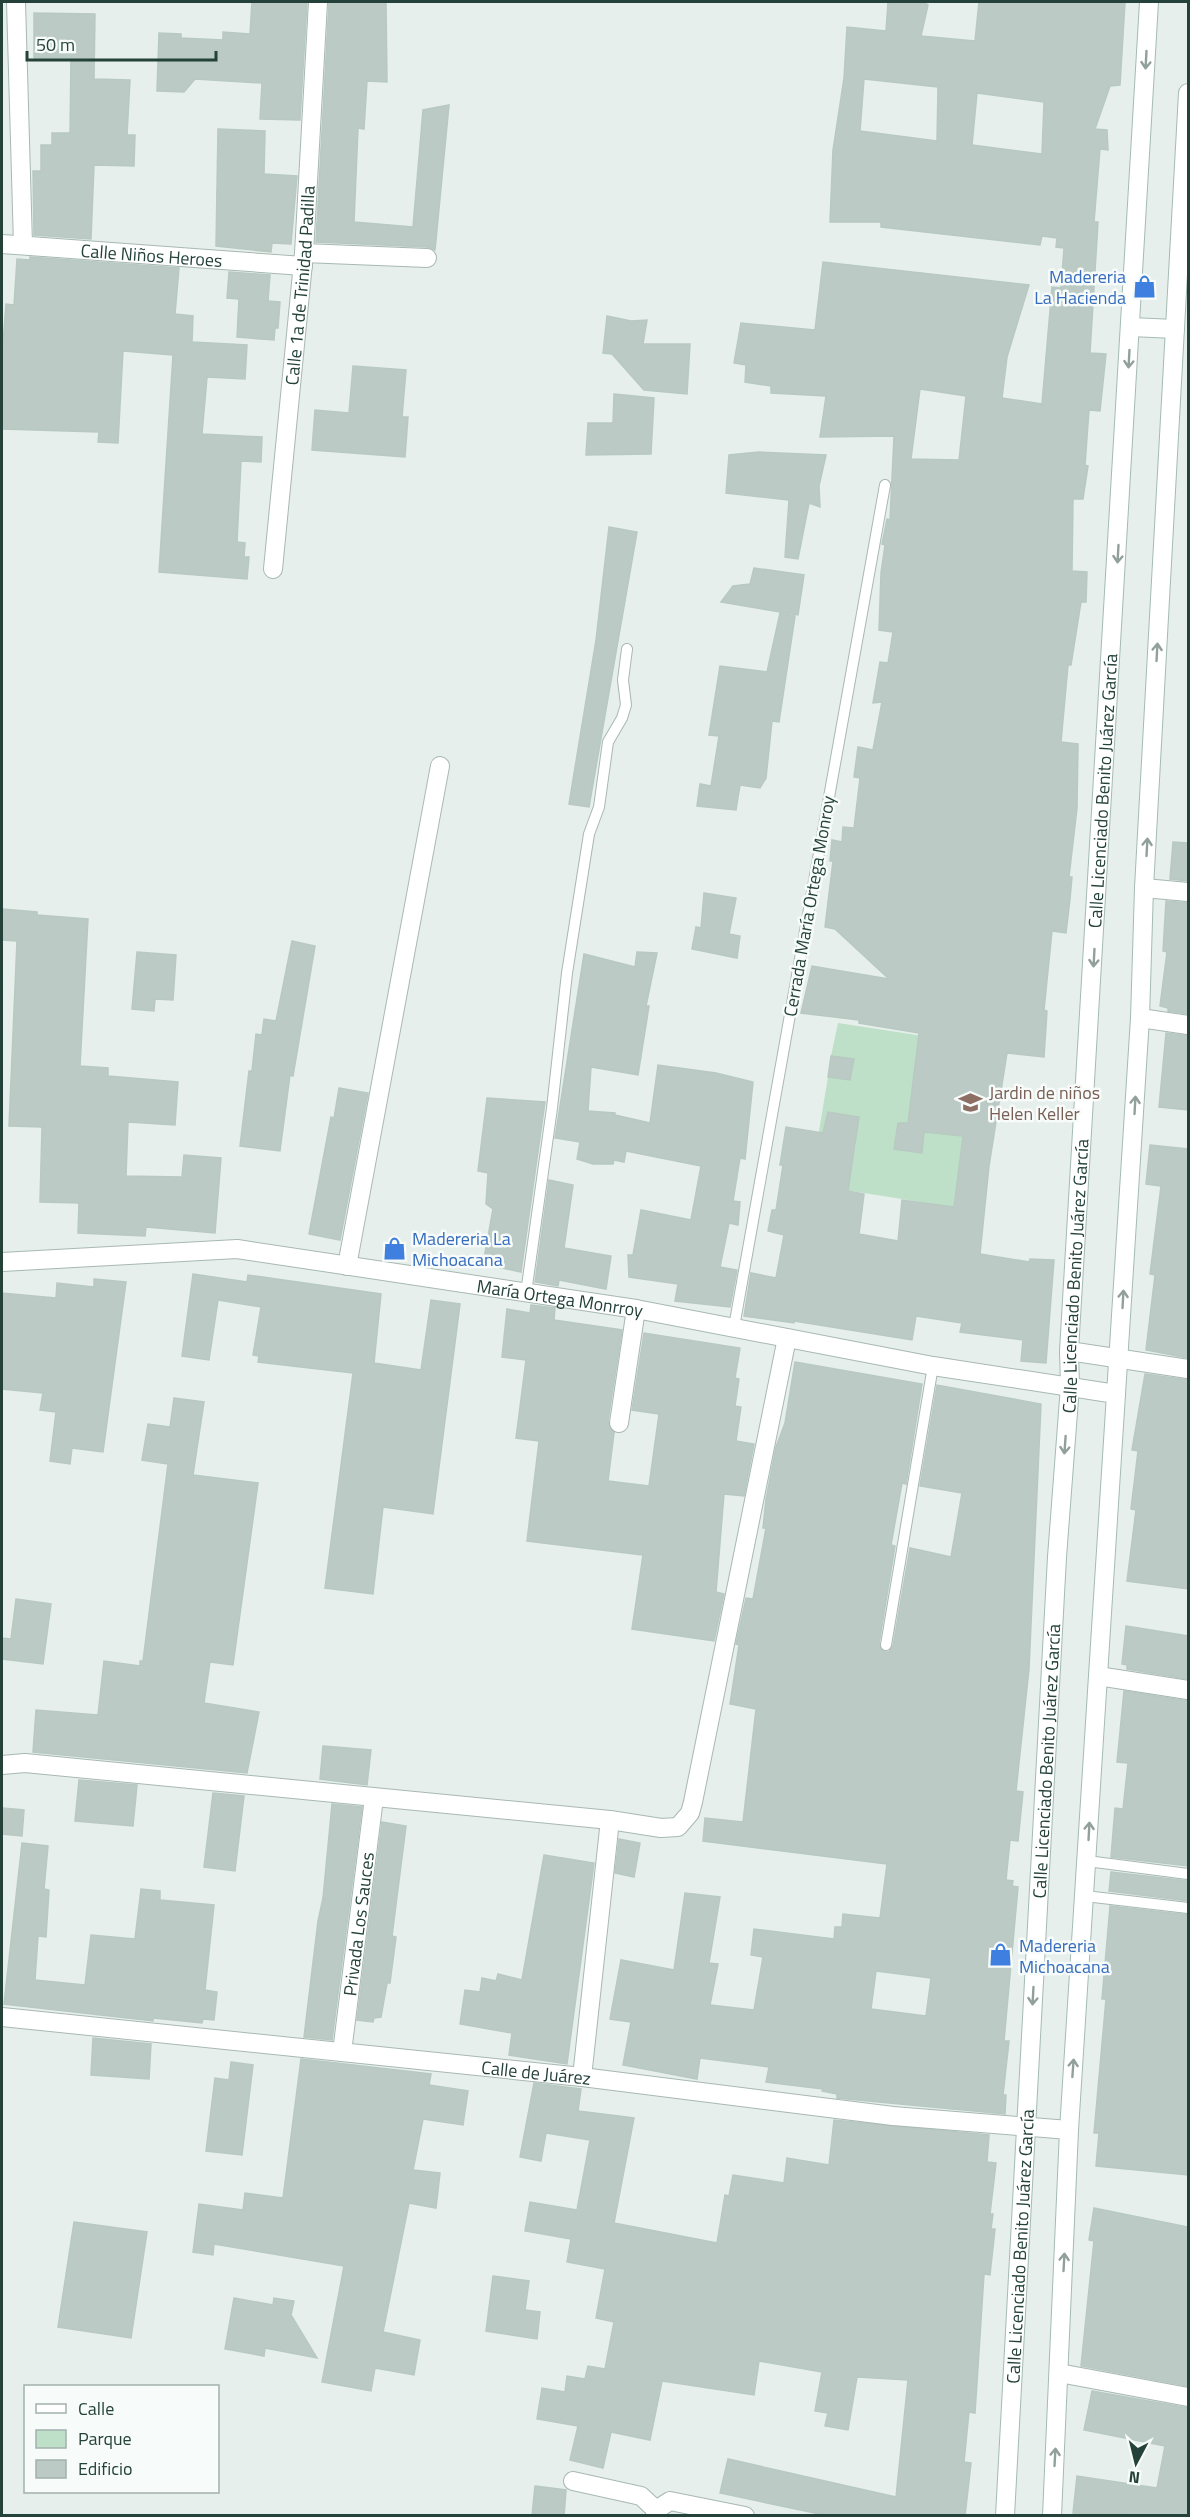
<svg xmlns="http://www.w3.org/2000/svg" width="1190" height="2517" font-family="'Titillium Web',sans-serif">
	<style>
		.green { fill: #bfe0c8 }
		.building { fill: #bbcac4; stroke: #b8c9c2; stroke-width: 1.5; fill-rule: evenodd }
		.lines { fill: none; stroke-linecap: round; stroke-linejoin: round }
		.lane-casing { stroke: #a8b8b2; stroke-width: 12 }
		.street-casing { stroke: #a8b8b2; stroke-width: 20 }
		.secondary-casing { stroke: #a4bbb3; stroke-width: 20 }
		.lane { stroke: #fff; stroke-width: 10 }
		.street { stroke: #fff; stroke-width: 18 }
		.secondary { stroke: #fff; stroke-width: 18 }
		.oneway { stroke: #92a09c }
		.labels { text-anchor: middle; dominant-baseline: central; stroke-width: 5; stroke-linejoin: round; paint-order: stroke }
		.street-label { font-size: 18px; fill: #24423a; stroke: #f7fbf9 }
		.shop-label { font-size: 18px; fill: #366cbe; stroke: #f7fbf9; text-anchor: start }
		.education-label { font-size: 18px; fill: #785e54; stroke: #f7fbf9; text-anchor: start }
	</style>
	<rect width="100%" height="100%" fill="#e6efeb"/>
	<!-- green -->
	<path class="green" d="M838,1023L943,1039L916,1061L908,1123H898L894,1149L921,1153L925,1126L929,1132L963,1136L952,1227L933,1204L814,1185L851,1173L856,1143L818,1137L828,1077L850,1079L854,1060L831,1056Z"/>
	<!-- building -->
	<g class="building">
		<path d="M252,2H307L300,120L260,119L262,83L195,79L184,92L157,91L159,33L181,34V38L223,40V32L250,34Z"/>
		<path d="M329,2H386L387,82L367,81L364,129L358,128L354,222L413,227L423,110L449,105L435,250L427,247L316,242Z"/>
		<path d="M888,2H924L928,5L921,36L975,41L979,2H1125L1120,85L1110,86L1095,129L1107,130L1108,150L1100,149L1094,222H1098L1090,353L1106,354L1100,411L1089,410L1085,465L1088,466L1083,499H1073L1072,571L1087,572L1086,602H1081L1071,665H1068L1061,742L1078,744L1077,808L1069,877H1072L1070,899L1066,933L1052,931L1044,1010L1047,1011L1044,1057L1007,1053L989,1166L980,1254L1029,1262L1030,1259L1054,1260L1046,1363L1021,1361L1023,1340L960,1332L962,1323L916,1316L912,1340L794,1321V1323L744,1316L751,1273L776,1278L784,1235L768,1231L772,1210H776L783,1165H780L786,1127L823,1133L828,1112L859,1117L848,1191L864,1194L859,1234L898,1241L902,1200L954,1207L963,1136L924,1132L922,1153L894,1149L898,1123H908L919,1033L859,1023V1020L801,1013L812,966L889,979L835,929L825,927L833,861H830L832,840L842,842L843,827L854,828L860,778L854,777L858,747L873,750L882,702L873,703L880,662L888,663L893,632L879,630L881,573L885,545L882,544L887,519L890,520L894,436L820,437L826,396L771,393V386L745,382L746,365L734,363L741,323L815,330L823,262L1029,285L1007,357L1002,398L1042,404L1052,287L1061,288L1064,248L1056,247L1057,238L1042,236L1040,245L881,227V222H830L833,150L844,78L847,27L886,31ZM864,79L938,87L937,141L860,131ZM977,93L1044,102L1042,154L972,145ZM920,389L966,396L959,460L911,459Z"/>
		<path d="M34,13L95,14L94,79L130,80L127,135H135L134,166L94,165L91,239L34,235L33,171H41V145H52V133H70L71,58H34Z"/>
		<path d="M218,129L265,131L264,174L297,176L291,244L272,243L271,252L216,246Z"/>
		<path d="M30,257L179,268L175,314L193,316L192,342L247,345L245,379L207,377L202,434L262,437L261,462L241,461L237,542L245,543L244,557H249L247,579L159,572L173,355L123,351L118,443L98,442L99,432L2,429V356L6,304L14,305L17,259L30,260Z"/>
		<path d="M229,272L270,275L268,301L280,302L278,328H275L274,340L237,337L239,299L227,298Z"/>
		<path d="M607,316L631,321L647,320L643,344H690L687,394L644,390L612,354L603,353Z"/>
		<path d="M353,366L406,370L402,417H408L405,457L312,450L315,410L349,413Z"/>
		<path d="M614,394L654,398L651,454L586,455L588,423H613Z"/>
		<path d="M759,452L826,455L819,486L820,507L809,503L798,559L785,557L789,500L726,493L729,455Z"/>
		<path d="M609,527L637,532L589,807L569,804L596,640Z"/>
		<path d="M754,568L804,575L798,615L721,602L733,586L750,584Z"/>
		<path d="M780,613L795,616L779,722L772,721L766,778L760,788L740,785L736,810L697,806L700,784L711,786L719,736L709,735L720,666L767,672Z"/>
		<path d="M1173,842L1188,843V881L1170,879Z"/>
		<path d="M704,893L736,898L729,934L740,936L737,958L692,949L696,927L701,928Z"/>
		<path d="M1166,901L1188,903V1014L1168,1011V1008L1160,1006L1167,952L1163,951Z"/>
		<path d="M2,909L37,912V915L88,919L80,1066L108,1068V1076L178,1082L175,1125L128,1122L126,1176L182,1177L184,1155L221,1158L215,1233L146,1227L145,1236L78,1233L79,1203L40,1202L42,1127L9,1126L17,941L2,940Z"/>
		<path d="M292,941L315,946L293,1076L290,1075L280,1151L240,1146L249,1071H252L256,1034L262,1035L264,1019L276,1021Z"/>
		<path d="M137,952L176,955L173,1000L155,999L154,1011L132,1009Z"/>
		<path d="M637,952L657,953L646,1006H649L638,1075L591,1067L588,1111L615,1113V1115L650,1123L658,1065L716,1073L753,1082L745,1159L740,1158L733,1201L740,1202L738,1225L729,1223L720,1267L737,1270L730,1307L675,1301L678,1284L629,1277L628,1255H633L641,1210L691,1220L701,1166L626,1151L624,1162L614,1160L613,1164H593L577,1159L580,1142L555,1138L584,954L635,967Z"/>
		<path d="M1166,1033L1188,1036V1110L1159,1107Z"/>
		<path d="M831,1056L854,1059L850,1080L828,1077Z"/>
		<path d="M339,1088L368,1093L340,1240L309,1234L331,1117L334,1118Z"/>
		<path d="M487,1098L545,1102L521,1272L483,1264L493,1209L486,1204L488,1173L478,1171Z"/>
		<path d="M1150,1145L1188,1149V1358L1146,1350L1155,1275L1150,1274L1161,1186L1146,1184Z"/>
		<path d="M549,1180L573,1185L564,1248L611,1256L606,1289L559,1280L558,1286L535,1282Z"/>
		<path d="M193,1274L247,1282L248,1275L381,1294L374,1363L421,1370L431,1300L460,1304L433,1514L383,1507L373,1594L325,1588L353,1373L258,1362L259,1356L253,1355L261,1307L218,1300L209,1360L182,1356Z"/>
		<path d="M94,1279L126,1282L103,1452L72,1448L70,1464L50,1461L56,1412L40,1410L43,1393L2,1389V1293L56,1298L57,1283L94,1287Z"/>
		<path d="M531,1305L555,1308L554,1320L622,1330L608,1421L614,1433L608,1481L649,1486L659,1414L632,1410L644,1333L740,1348L735,1378L739,1379L735,1406L741,1407L736,1441L754,1444L744,1496L724,1494L716,1592L724,1594L714,1641L632,1629L643,1555L527,1541L539,1441L516,1438L526,1360L502,1357L507,1309L530,1313Z"/>
		<path d="M795,1362L922,1384L906,1484L902,1483L891,1545L895,1546L879,1644L884,1652H889L893,1646L910,1548L951,1557L962,1493L920,1486L937,1385L1041,1404L1029,1669L1016,1791L1023,1792L1018,1841L1010,1840L1006,1880L1013,1881L1012,1886L1018,1887L1004,2041H1009L1003,2095H1006L1005,2114L837,2098V2094L822,2091L823,2089L766,2082L769,2067L700,2058L697,2079L623,2065L631,2022L610,2019L621,1960L674,1970L685,1893L720,1897L709,1963L718,1964L710,2005L754,2010L763,1957L751,1955L754,1929L834,1939L835,1927H842L843,1914L880,1918L887,1864L703,1841L705,1818L743,1822L756,1709L730,1704L739,1645L736,1644L746,1598L753,1599L766,1528H763L766,1499L776,1447L785,1423ZM876,1971L931,1978L926,2016L871,2009Z"/>
		<path d="M1145,1374L1188,1380V1589L1127,1581L1136,1510L1131,1509L1138,1451L1132,1450Z"/>
		<path d="M174,1398L204,1402L193,1475L258,1483L233,1665L210,1662L204,1703L259,1712L247,1773L33,1752L36,1710L98,1715L104,1661L140,1666V1661H143L168,1464L142,1460L148,1424L170,1427Z"/>
		<path d="M16,1599L51,1604L43,1664L2,1659V1638L11,1639Z"/>
		<path d="M1126,1626L1188,1636V1679L1127,1669V1665L1122,1664Z"/>
		<path d="M1124,1691L1188,1701V1866L1111,1857L1115,1808L1123,1809L1128,1763L1117,1762Z"/>
		<path d="M323,1746L371,1750L367,1785L320,1779Z"/>
		<path d="M79,1780L137,1785L133,1826L75,1821Z"/>
		<path d="M213,1793L244,1796L235,1871L204,1867Z"/>
		<path d="M332,1804L362,1807L332,2040L304,2037L318,1921L323,1898Z"/>
		<path d="M2,1808L24,1810L22,1836L2,1834Z"/>
		<path d="M382,1822L406,1826L392,1936L396,1937L390,1983H387L381,2017L374,2018L373,2022L357,2020Z"/>
		<path d="M619,1839L640,1843L634,1877L615,1873Z"/>
		<path d="M22,1843L48,1846L44,1889L49,1890L46,1937L38,1936L35,1980L85,1985L91,1935L135,1939L141,1889L160,1891V1900L214,1905L205,1990L217,1992L214,2020L203,2019L202,2023L153,2018V2021L4,2004Z"/>
		<path d="M544,1855L594,1863L567,2064L509,2055L512,2033L460,2024L465,1990L480,1992L482,1978L496,1981L498,1974L522,1980Z"/>
		<path d="M1111,1872L1188,1881V1901L1109,1891Z"/>
		<path d="M1110,1906L1188,1915V2175L1096,2166L1099,2133H1094L1106,1999H1102Z"/>
		<path d="M93,2038L151,2044L149,2079L91,2075Z"/>
		<path d="M301,2059L431,2074L429,2085L468,2091L463,2125L423,2119L413,2170L440,2173L436,2208L409,2203L383,2332L420,2340L414,2375L375,2368L371,2391L322,2382L344,2266L214,2244L213,2255L193,2252L199,2204L243,2210L245,2193L283,2198Z"/>
		<path d="M231,2062L253,2065L242,2155L206,2151L215,2078L229,2080Z"/>
		<path d="M534,2083L581,2089L578,2111L634,2118L614,2223L717,2243L725,2195L729,2196L733,2175L784,2183L787,2158L829,2165L834,2120L989,2135L987,2162L996,2163L990,2214H993L991,2229H995L990,2275L984,2274L975,2413L969,2412L964,2462L971,2463L965,2516H829L720,2493L728,2459L896,2497L908,2380L857,2377L848,2430L825,2426L828,2413L815,2411L822,2372L759,2361L754,2395L662,2381L650,2440L611,2432L603,2468L570,2460L578,2426L537,2419L542,2388L565,2392L567,2376L585,2379L588,2366L605,2369L614,2322L596,2318L605,2269L567,2262L571,2239L525,2231L530,2202L577,2210L590,2140L546,2133L541,2161L520,2157Z"/>
		<path d="M1094,2208L1188,2227V2386L1081,2366L1094,2241L1089,2240Z"/>
		<path d="M74,2222L147,2232L131,2338L58,2327Z"/>
		<path d="M493,2276L529,2281L525,2310L540,2312L537,2339L486,2331Z"/>
		<path d="M234,2298L273,2305L274,2298L294,2301L291,2315L317,2358L265,2348L264,2356L225,2349Z"/>
		<path d="M1092,2391L1188,2408V2516L1073,2513L1077,2476L1157,2488L1165,2446L1084,2430Z"/>
		<path d="M535,2486L566,2490L564,2516H532Z"/>
	</g>
	<g class="lines">
		<defs>
			<g id="lane">
				<path d="M526,1293L552,1108L567,973L589,834L599,807L608,742L622,718L626,705L623,680L627,649"/>
				<path d="M734,1327L885,485"/>
				<path d="M886,1645L933,1366"/>
				<path d="M1087,1861L1188,1874"/>
				<path d="M1085,1896L1188,1908"/>
			</g>
			<g id="street">
				<path d="M16,2L23,245"/>
				<path id="s1" d="M2,244L303,266"/>
				<path d="M304,253L427,258"/>
				<path id="s2" d="M273,569L304,253L318,2"/>
				<path d="M1144,888L1188,892"/>
				<path d="M1140,1018L1188,1025"/>
				<path id="s3" d="M2,1262L237,1249L636,1309L933,1366L1116,1394"/>
				<path d="M347,1266L440,766"/>
				<path d="M1069,1351L1188,1369"/>
				<path d="M619,1423L636,1309"/>
				<path d="M1098,1676L1188,1690"/>
				<path d="M2,1765L25,1763L610,1820L661,1828L678,1827L690,1813L693,1802L787,1338"/>
				<path id="s4" d="M2,2017L582,2077L893,2116L1069,2130"/>
				<path id="s5" d="M342,2052L374,1798"/>
				<path d="M582,2077L610,1820"/>
				<path d="M1059,2373L1188,2397"/>
				<path d="M573,2481L641,2496L656,2510"/>
				<path d="M655,2516L656,2510L670,2501L745,2516"/>
			</g>
			<g id="secondary">
				<path d="M1131,327L1175,329"/>
				<path id="s6" d="M1005,2516L1057,1557L1070,1386L1069,1351L1149,2"/>
				<path d="M1052,2516L1069,2130L1140,1018L1144,888L1188,93"/>
			</g>
		</defs>
		<!-- lane casing -->
		<use href="#lane" class="lane-casing"/>
		<!-- street casing -->
		<use href="#street" class="street-casing"/>
		<!-- secondary casing -->
		<use href="#secondary" class="secondary-casing"/>
		<!-- lane -->
		<use href="#lane" class="lane"/>
		<!-- street -->
		<use href="#street" class="street"/>
		<!-- secondary -->
		<use href="#secondary" class="secondary"/>
	</g>
	<!-- one-way arrows -->
	<defs><path id="oneway-shaft" d="M-6 0H5M1.5-3L5.5 0L1.5 3" fill="none" stroke-width="1.6" stroke-linecap="round" stroke-linejoin="round" transform="scale(1.5)"/></defs>
	<g class="oneway">
		<use href="#oneway-shaft" transform="translate(1146 60) rotate(93)"/>
		<use href="#oneway-shaft" transform="translate(1129 359) rotate(93)"/>
		<use href="#oneway-shaft" transform="translate(1118 554) rotate(93)"/>
		<use href="#oneway-shaft" transform="translate(1157 652) rotate(-87)"/>
		<use href="#oneway-shaft" transform="translate(1147 847) rotate(-87)"/>
		<use href="#oneway-shaft" transform="translate(1094 958) rotate(93)"/>
		<use href="#oneway-shaft" transform="translate(1135 1105) rotate(-87)"/>
		<use href="#oneway-shaft" transform="translate(1123 1299) rotate(-87)"/>
		<use href="#oneway-shaft" transform="translate(1065 1445) rotate(94)"/>
		<use href="#oneway-shaft" transform="translate(1089 1831) rotate(-87)"/>
		<use href="#oneway-shaft" transform="translate(1033 1996) rotate(93)"/>
		<use href="#oneway-shaft" transform="translate(1073 2068) rotate(-86)"/>
		<use href="#oneway-shaft" transform="translate(1064 2262) rotate(-87)"/>
		<use href="#oneway-shaft" transform="translate(1055 2457) rotate(-87)"/>
	</g>
	<!-- icons -->
	<defs>
		<symbol id="shop-bare" viewBox="-9 -9 18 18"><path d="M-5-2.5h2.3a2.7 3.5 0 0 1 5.4 0H5L5.5 6h-11ZM-1.5-2.5h3a1.5 2.3 0 0 0-3 0Z" fill="#3f7fe0" stroke="#f7fbf9" stroke-width="2.5" paint-order="stroke"/></symbol>
		<symbol id="school-bare" viewBox="-9 -9 18 18"><path d="M0-5L7-2L0 1L-7-2ZM-4 1L0 2.5L4 1V4Q0 6-4 4Z" fill="#8d6e63" stroke="#f7fbf9" stroke-width="2.5" paint-order="stroke"/></symbol>
	</defs>
	<g fill-rule="evenodd">
		<use href="#shop-bare" x="1128" y="270" width="33" height="33"/>
		<use href="#school-bare" x="954" y="1086" width="33" height="33"/>
		<use href="#shop-bare" x="378" y="1232" width="33" height="33"/>
		<use href="#shop-bare" x="984" y="1938" width="33" height="33"/>
	</g>
	<g class="labels">
		<!-- street labels -->
		<g class="street-label">
			<text stroke="none"><textPath href="#s1" startOffset="150">Calle Niños Heroes</textPath></text>
			<text stroke="none"><textPath href="#s2" startOffset="285">Calle 1a de Trinidad Padilla</textPath></text>
			<text stroke="none"><textPath href="#s6" startOffset="1728">Calle Licenciado Benito Juárez García</textPath></text>
			<text transform="translate(809 906) rotate(-80)">Cerrada María Ortega Monroy</text>
			<text stroke="none"><textPath href="#s6" startOffset="1242">Calle Licenciado Benito Juárez García</textPath></text>
			<text stroke="none"><textPath href="#s3" startOffset="562">María Ortega Monrroy</textPath></text>
			<text stroke="none"><textPath href="#s6" startOffset="756">Calle Licenciado Benito Juárez García</textPath></text>
			<text stroke="none"><textPath href="#s5" startOffset="129">Privada Los Sauces</textPath></text>
			<text stroke="none"><textPath href="#s4" startOffset="537">Calle de Juárez</textPath></text>
			<text stroke="none"><textPath href="#s6" startOffset="270">Calle Licenciado Benito Juárez García</textPath></text>
		</g>
		<!-- shop labels -->
		<g class="shop-label">
			<text x="1126" y="276" text-anchor="end">Madereria<tspan x="1126" dy="21">La Hacienda</tspan></text>
			<text x="412" y="1238">Madereria La<tspan x="412" dy="21">Michoacana</tspan></text>
			<text x="1019" y="1945">Madereria<tspan x="1019" dy="21">Michoacana</tspan></text>
		</g>
		<!-- education labels -->
		<g class="education-label">
			<text x="989" y="1092">Jardin de niños<tspan x="989" dy="21">Helen Keller</tspan></text>
		</g>
	</g>
	<!-- border -->
	<rect width="1190" height="2517" fill="none" stroke="#24423a" stroke-width="6"/>
	<!-- legend -->
	<rect x="24" y="2385" width="195" height="108" fill="#f7fbf9" stroke="#a3b1ad" stroke-width="1.5"/>
	<rect x="36" y="2404" width="30" height="9" fill="#ffffff" stroke="#a3b1ad" stroke-width="1.5"/>
	<text x="78" y="2415" font-size="18" fill="#24423a">Calle</text>
	<rect x="36" y="2430" width="30" height="18" fill="#bfe0c8" stroke="#a3b1ad" stroke-width="1.5"/>
	<text x="78" y="2445" font-size="18" fill="#24423a">Parque</text>
	<rect x="36" y="2460" width="30" height="18" fill="#bbcac4" stroke="#a3b1ad" stroke-width="1.5"/>
	<text x="78" y="2475" font-size="18" fill="#24423a">Edificio</text>
	<!-- north arrow -->
	<g transform="translate(1136 2463) rotate(187)" stroke="#f7fbf9" stroke-width="4.5" paint-order="stroke">
	<path d="M0-4.5L10 22L0 15L-10 22Z" fill="#24423a"/>
	<text y="-9" font-size="16" font-weight="bold" text-anchor="middle" fill="#24423a">N</text>
	</g>
	<!-- scale -->
	<path d="M27 51v9h189v-9" fill="none" stroke="#24423a" stroke-width="3"/>
	<text x="36" y="51" font-size="18" fill="#24423a" stroke="#f7fbf9" stroke-width="4.5" paint-order="stroke">50 m</text>
</svg>
